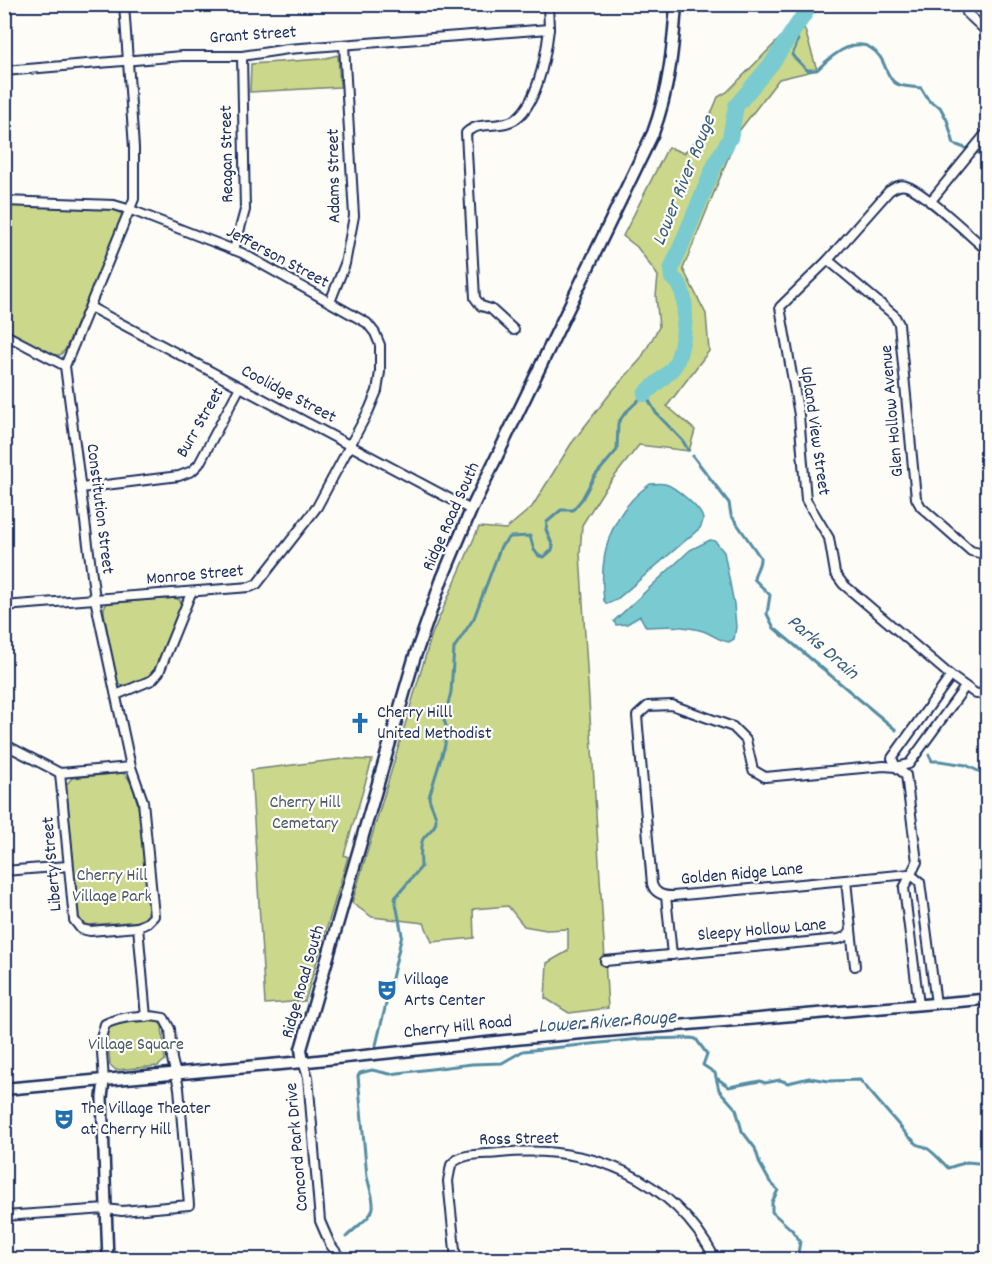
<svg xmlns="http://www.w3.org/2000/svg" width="992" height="1264" font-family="Dekko,sans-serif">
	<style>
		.green { fill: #cbd78b; stroke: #738374; stroke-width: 1.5 }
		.water { fill: #79cbd1; stroke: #538da3; stroke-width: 1.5 }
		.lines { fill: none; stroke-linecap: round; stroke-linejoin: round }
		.stream { stroke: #538da3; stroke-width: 3 }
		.river { stroke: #79cbd1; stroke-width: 16 }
		.minor-casing { stroke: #1b2f5e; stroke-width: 12 }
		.tertiary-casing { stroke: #1b2f5e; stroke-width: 14 }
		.secondary-casing { stroke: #1b2f5e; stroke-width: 15 }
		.minor { stroke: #fdfcf7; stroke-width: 8 }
		.tertiary { stroke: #fdfcf7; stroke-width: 9 }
		.secondary { stroke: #fdfcf7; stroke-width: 10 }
		.labels { text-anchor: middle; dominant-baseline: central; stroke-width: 4.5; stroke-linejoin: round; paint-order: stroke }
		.street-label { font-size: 18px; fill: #1b2f5e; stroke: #fdfcf7 }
		.poi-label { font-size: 18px; fill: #1b2f5e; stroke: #fdfcf7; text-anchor: start }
		.park-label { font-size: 18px; fill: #475969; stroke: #fdfcf7 }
		.water-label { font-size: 20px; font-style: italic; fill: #375e80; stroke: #fdfcf7 }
	</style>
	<rect width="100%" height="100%" fill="#fdfcf7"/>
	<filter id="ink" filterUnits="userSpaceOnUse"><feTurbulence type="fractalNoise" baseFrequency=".0167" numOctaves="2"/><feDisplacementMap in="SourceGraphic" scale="12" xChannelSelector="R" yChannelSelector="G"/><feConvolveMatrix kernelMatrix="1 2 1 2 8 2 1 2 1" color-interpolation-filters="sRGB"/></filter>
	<g filter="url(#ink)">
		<!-- green -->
		<g class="green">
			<path d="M801,17L817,70L779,79L739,131L683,269L706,314L709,351L667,406L695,430L689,451L639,445L604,490L582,525L580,554L608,1008L569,1013L545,998L547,963L568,951V929L546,930L524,926L508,906L473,909L474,938L432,942L424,923L372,917L352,903L432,634L479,527L506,529L532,507L571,444L613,390L640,360L659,327L656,296L658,276L637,247L623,236L668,147L684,153L703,133L718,97L727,92Z"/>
			<path d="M338,55L340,87L250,92L251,64L322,59Z"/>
			<path d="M5,205L114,209L122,215L121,222L65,350L60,355H54L5,329Z"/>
			<path d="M174,598L180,600L181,609L157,669C150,678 132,688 120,685L116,681L104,613V607L108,603Z"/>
			<path d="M343,759L372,760L344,855L348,857L305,1001L265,1004L251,770Z"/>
			<path d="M123,773C144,785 147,887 150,913L144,921L87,925L79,920L66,785L72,778Z"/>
			<path d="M157,1020L162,1026L165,1060L158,1066L116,1070L110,1065L107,1031L112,1024Z"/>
		</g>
		<!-- water -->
		<g class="water">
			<path d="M650,484C655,484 660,483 665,484C674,486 702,509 703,519C703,522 702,524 700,528L616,600L607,604L604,601C598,554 611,512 650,484Z"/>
			<path d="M710,540L715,541L724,552L734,604L736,627L734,639L729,642C719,641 712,634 703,631C683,625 666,626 646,627L640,616L627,624L616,625L614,621L690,550Z"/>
		</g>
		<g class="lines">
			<!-- stream -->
			<g class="stream">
				<path d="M793,33L796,35L798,41L792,55L807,70H817C833,54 861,30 880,57C886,65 886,75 894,82C901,88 912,86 921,88L929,101L940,107L947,120L954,144L984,155L988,158"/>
				<path d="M693,456L729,503L731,515L760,557C761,566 755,570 754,579L770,595L767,614L774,628L896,730"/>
				<path d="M929,755L932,761H940L966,765L988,776"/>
				<path d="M390,987L402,935L395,898L421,867C421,858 419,848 423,839C427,832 436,829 436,820C436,812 430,805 429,797L445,745L446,726L444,720L451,692L454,648L474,618L501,546L510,537L530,536L534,550L539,556L544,557L552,550L553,546L546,530L547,522L561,510H573L582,499L594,477L617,450L618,423L625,413L645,394L656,413L683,441L688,450"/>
				<path d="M376,1045L386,1004"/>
				<path d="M718,1079L729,1087L760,1081L765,1083L780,1080L788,1083L809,1078L829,1081L860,1080L909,1137C912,1138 913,1141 916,1143C921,1148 919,1144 925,1147C934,1152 941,1161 948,1168L967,1162L988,1164"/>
				<path d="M346,1237C376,1209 378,1217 367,1177L358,1076L360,1073L372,1070L390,1074L472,1064L502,1063L523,1051L640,1039L691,1038L696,1039L707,1054L703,1065L715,1073L719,1090L736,1109L742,1131L755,1148L760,1164L770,1182L778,1190L772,1202V1212L792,1230L800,1241L797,1260"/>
			</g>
			<!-- river -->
			<path class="river" d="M645,394C653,385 669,375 675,365C684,348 693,287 672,278L671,270L716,162L730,138L736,106L772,63L811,4"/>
			<defs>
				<g id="minor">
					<path d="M124,4L134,148V199L65,366L95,599L131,767L143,801L154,916L147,923L138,927L146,1017"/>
					<path d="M548,4L549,29"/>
					<path d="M967,13L985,30L988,55"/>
					<path d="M4,71L182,56H242L288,49L549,29C546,55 536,117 506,123C492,127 477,122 466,133L475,298L481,306L491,309L514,330"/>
					<path d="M4,201L114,205L131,210L242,253L367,323L375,333L380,345V372L377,391L369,410L317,507L257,584L250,587L4,606"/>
					<path d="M930,202L988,131"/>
					<path d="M234,250L245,210L242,56"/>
					<path d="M988,251C971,237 924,191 906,186C900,184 895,187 889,191L828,260L780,307L799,415L806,500L829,538L835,573L843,584L951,676L976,694L988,693"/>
					<path d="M828,260L894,315L899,324L916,498L921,507L971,551L988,555"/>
					<path d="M330,302L345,264L354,216L344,45"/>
					<path d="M90,307L471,510"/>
					<path d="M4,334L65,366"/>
					<path d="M81,488L179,476L192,471L199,464L240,387"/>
					<path d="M116,695L152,680L159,672L191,593"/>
					<path d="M4,744L60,773L131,767"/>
					<path d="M60,773L74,920L81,929L90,931L138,927"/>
					<path d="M4,871L68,866"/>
					<path d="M910,874L673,896C663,896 655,894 652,884L637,716L648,706L672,705L733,727L746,740L753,770L765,777L884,766L896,767L909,764L965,687"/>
					<path d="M910,874L920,882L936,1004"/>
					<path d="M666,896L672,955"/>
					<path d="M851,930L855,966"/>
					<path d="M605,961L839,939L847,936L851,930L846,880"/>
					<path d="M919,1005L904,888L917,862L906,775L896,767L892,758L951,676"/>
					<path d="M303,1062L308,1077L320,1221L330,1244L342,1260"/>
					<path d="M4,1216L106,1209L122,1211L189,1205L179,1088L172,1059L170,1029L164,1018C145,1014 122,1016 105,1024L101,1038L104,1081"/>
					<path d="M456,1260L448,1181L451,1165C461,1152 484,1155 499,1153C590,1144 671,1176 716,1260"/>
					<path d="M965,1260L988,1256"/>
				</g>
				<g id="tertiary">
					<path d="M303,1062L530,1038L988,999"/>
					<path d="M104,1081L102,1098L108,1260"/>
				</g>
				<path id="secondary" d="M4,1089L303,1062L301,1049L313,1008L414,659L442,579L471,510L653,133C669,90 673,49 676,4"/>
			</defs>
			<!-- minor casing -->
			<use href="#minor" class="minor-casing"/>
			<!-- tertiary casing -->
			<use href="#tertiary" class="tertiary-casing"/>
			<!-- secondary casing -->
			<use href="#secondary" class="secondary-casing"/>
			<!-- minor -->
			<use href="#minor" class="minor"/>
			<!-- tertiary -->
			<use href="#tertiary" class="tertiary"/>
			<!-- secondary -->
			<use href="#secondary" class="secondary"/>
		</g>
	</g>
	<!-- icons -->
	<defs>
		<symbol id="church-bare" viewBox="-9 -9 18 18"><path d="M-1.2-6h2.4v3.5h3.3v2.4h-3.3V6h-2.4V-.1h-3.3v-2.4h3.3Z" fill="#1f6fb2" stroke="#fdfcf7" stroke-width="2.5" paint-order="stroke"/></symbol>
		<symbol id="theatre-bare" viewBox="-9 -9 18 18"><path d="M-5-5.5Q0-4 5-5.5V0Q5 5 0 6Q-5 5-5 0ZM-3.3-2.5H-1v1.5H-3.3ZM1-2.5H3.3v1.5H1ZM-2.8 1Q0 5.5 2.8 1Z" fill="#1f6fb2" stroke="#fdfcf7" stroke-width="2.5" paint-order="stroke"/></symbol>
	</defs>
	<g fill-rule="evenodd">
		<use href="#church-bare" x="345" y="708" width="30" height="30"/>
		<use href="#theatre-bare" x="372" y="975" width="30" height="30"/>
		<use href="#theatre-bare" x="49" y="1104" width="30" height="30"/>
	</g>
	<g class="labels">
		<!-- street labels -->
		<g class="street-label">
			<text transform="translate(253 36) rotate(-4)">Grant Street</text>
			<text transform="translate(228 154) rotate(-91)">Reagan Street</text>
			<text transform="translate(335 176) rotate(-91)">Adams Street</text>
			<text transform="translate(277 258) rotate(28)">Jefferson Street</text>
			<text transform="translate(288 395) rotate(28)">Coolidge Street</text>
			<text transform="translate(893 411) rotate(-95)">Glen Hollow Avenue</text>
			<text transform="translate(201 423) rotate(-60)">Burr Street</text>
			<text transform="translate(814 431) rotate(82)">Upland View Street</text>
			<text transform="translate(99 509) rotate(83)">Constitution Street</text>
			<text transform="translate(452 517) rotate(-66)">Ridge Road South</text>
			<text transform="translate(195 576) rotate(-5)">Monroe Street</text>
			<text transform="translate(53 864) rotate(-95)">Liberty Street</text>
			<text transform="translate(742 875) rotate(-5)">Golden Ridge Lane</text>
			<text transform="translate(762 931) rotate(-5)">Sleepy Hollow Lane</text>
			<text transform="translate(304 982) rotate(-74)">Ridge Road South</text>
			<text transform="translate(458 1028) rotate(-6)">Cherry Hill Road</text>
			<text transform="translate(519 1140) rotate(-1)">Ross Street</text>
			<text transform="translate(298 1147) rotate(-95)">Concord Park Drive</text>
		</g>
		<!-- poi labels -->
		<g class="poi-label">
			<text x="377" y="713">Cherry Hilll<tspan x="377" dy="21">United Methodist</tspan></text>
			<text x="404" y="980">Village<tspan x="404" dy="21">Arts Center</tspan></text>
			<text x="81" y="1109">The Village Theater<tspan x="81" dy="21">at Cherry Hill</tspan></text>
		</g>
		<!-- park labels -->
		<g class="park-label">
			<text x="305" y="803">Cherry Hill<tspan x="305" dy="21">Cemetary</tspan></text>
			<text x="112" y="876">Cherry Hill<tspan x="112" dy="21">Village Park</tspan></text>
			<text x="136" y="1045">Village Square</text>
		</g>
		<!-- water labels -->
		<g class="water-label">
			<text transform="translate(685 181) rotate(-68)">Lower River Rouge</text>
			<text transform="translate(822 648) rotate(41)">Parks Drain</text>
			<text transform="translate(607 1023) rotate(-4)">Lower River Rouge</text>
		</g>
	</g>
	<!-- margin -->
	<rect width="992" height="1264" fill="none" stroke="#fdfcf7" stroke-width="24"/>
	<rect x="12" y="12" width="968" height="1240" fill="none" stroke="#1b2f5e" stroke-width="2" filter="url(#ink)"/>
</svg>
